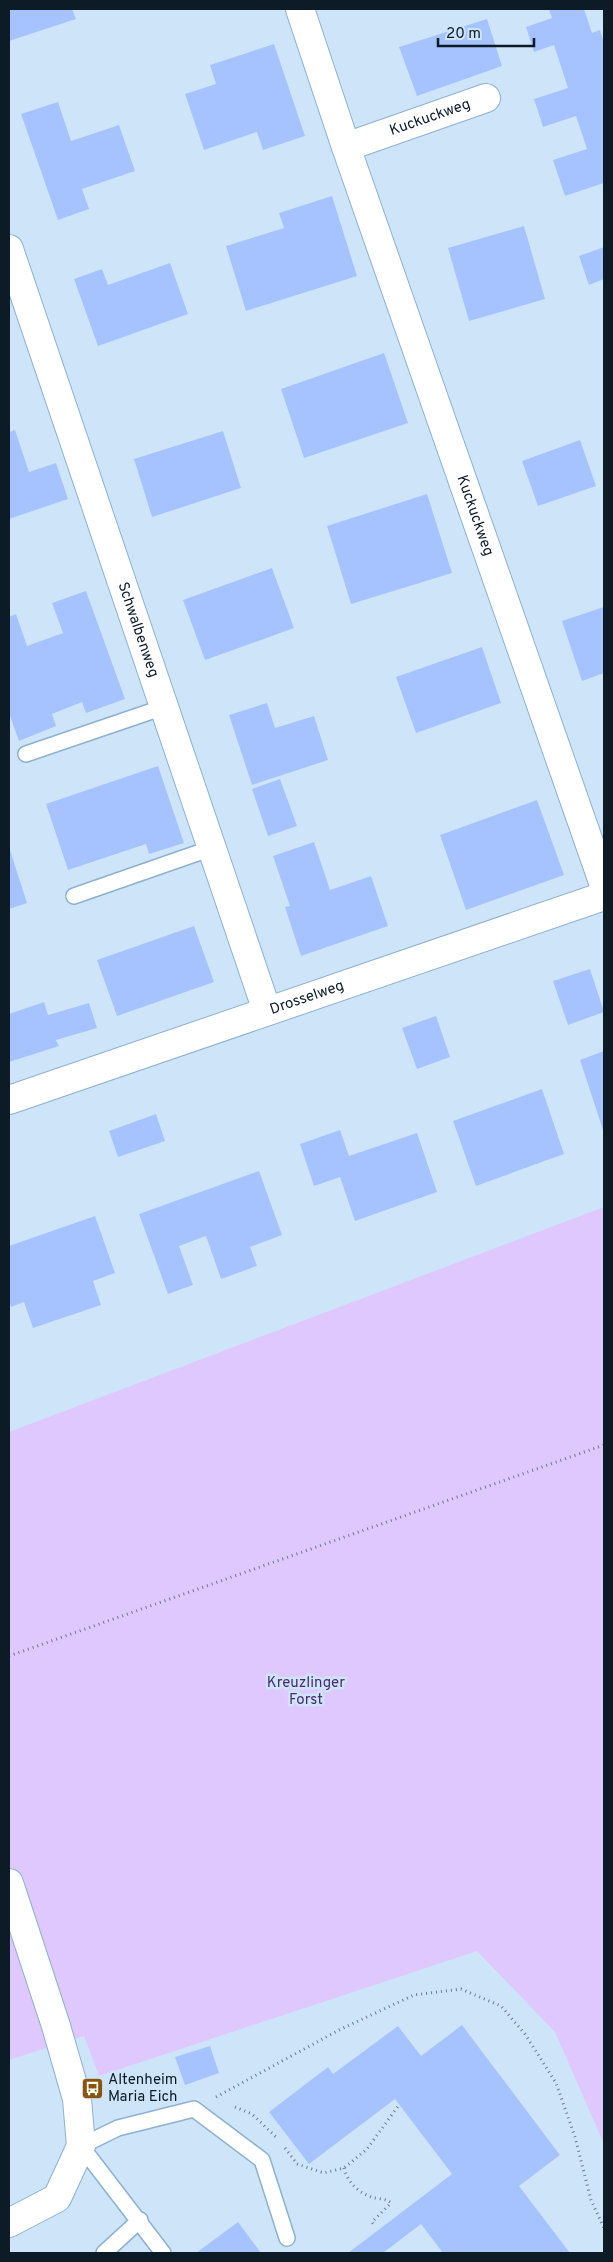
<svg xmlns="http://www.w3.org/2000/svg" width="613" height="2262" font-family="Overpass,sans-serif">
	<style>
		.green { fill: #dfc8fd }
		.building { fill: #a7c3ff }
		.lines { fill: none; stroke-linecap: round; stroke-linejoin: round }
		.service-casing { stroke: #8db1d1; stroke-width: 18 }
		.minor-casing { stroke: #8db1d1; stroke-width: 30 }
		.path { stroke: #6b7e8d; stroke-width: 3; stroke-dasharray: 1 4; stroke-linecap: butt }
		.service { stroke: #fff; stroke-width: 15 }
		.minor { stroke: #fff; stroke-width: 28 }
		.labels { text-anchor: middle; dominant-baseline: central; stroke-width: 5; stroke-linejoin: round; paint-order: stroke }
		.street-label { font-size: 15px; fill: #0d1b27; stroke: #cee5f9 }
		.park-label { font-size: 15px; fill: #4e2970; stroke: #cee5f9 }
		.poi-label { font-size: 15px; fill: #0d1b27; stroke: #cee5f9; text-anchor: start }
	</style>
	<rect width="100%" height="100%" fill="#cee5f9"/>
	<!-- green -->
	<path class="green" d="M604,1207V2144L555,2032L477,1951L99,2076L84,2036L9,2060V1432Z"/>
	<!-- building -->
	<g class="building">
		<path d="M9,9H72L76,19L9,41Z"/>
		<path d="M549,9H584L592,33L600,30L604,43V183L565,196L553,160L587,149L576,116L543,127L534,99L568,88L554,45L534,52L526,27L552,18Z"/>
		<path d="M487,19L502,66L417,96L399,47Z"/>
		<path d="M274,44L305,136L263,150L257,132L204,150L185,94L216,84L210,65Z"/>
		<path d="M58,102L71,141L119,125L135,171L82,189L89,209L58,220L21,114Z"/>
		<path d="M332,196L357,276L246,311L226,246L284,228L279,213Z"/>
		<path d="M524,226L545,299L469,321L448,248Z"/>
		<path d="M604,247V279L589,285L579,256Z"/>
		<path d="M170,263L188,314L98,346L74,279L102,269L108,285Z"/>
		<path d="M384,353L408,423L304,458L281,389Z"/>
		<path d="M15,430L29,472L56,463L68,499L9,519V432Z"/>
		<path d="M223,431L241,488L152,517L134,459Z"/>
		<path d="M580,440L596,486L538,506L522,461Z"/>
		<path d="M427,494L452,573L351,604L327,526Z"/>
		<path d="M272,568L294,628L205,660L183,600Z"/>
		<path d="M86,591L125,699L86,713L82,702L52,714L56,726L19,741L9,713V617L16,614L27,646L63,633L52,603Z"/>
		<path d="M604,607V673L582,681L562,621Z"/>
		<path d="M482,647L501,703L416,733L396,677Z"/>
		<path d="M267,703L275,728L314,716L328,760L252,785L229,715Z"/>
		<path d="M158,766L184,843L149,854L146,844L68,870L46,804Z"/>
		<path d="M280,779L297,826L268,836L252,789Z"/>
		<path d="M537,800L564,875L466,910L440,835Z"/>
		<path d="M314,842L330,890L371,876L388,926L301,956L285,907L290,906L273,856Z"/>
		<path d="M9,847L27,903L9,909Z"/>
		<path d="M194,926L214,982L117,1016L97,960Z"/>
		<path d="M590,969L604,1012L568,1025L553,981Z"/>
		<path d="M44,1002L48,1015L89,1003L97,1028L56,1040L59,1046L9,1062V1014Z"/>
		<path d="M436,1016L450,1057L417,1069L402,1028Z"/>
		<path d="M604,1051V1133L580,1060Z"/>
		<path d="M542,1089L564,1154L476,1186L453,1121Z"/>
		<path d="M156,1114L165,1141L118,1157L109,1131Z"/>
		<path d="M340,1130L349,1156L417,1133L437,1192L355,1221L340,1177L314,1186L300,1144Z"/>
		<path d="M259,1171L282,1235L250,1247L257,1266L221,1279L206,1236L179,1246L193,1285L168,1294L139,1214Z"/>
		<path d="M95,1216L115,1273L93,1281L101,1305L33,1328L24,1302L11,1307L9,1301V1246Z"/>
		<path d="M462,2025L560,2155L519,2186L570,2253H443L421,2224L383,2253H348L452,2174L395,2099L309,2164L269,2112L328,2067L333,2074L398,2026L421,2056Z"/>
		<path d="M210,2046L219,2073L185,2085L175,2057Z"/>
		<path d="M238,2222L261,2253H196Z"/>
	</g>
	<g class="lines">
		<defs>
			<g id="service">
				<path d="M26,754L164,707"/>
				<path d="M74,896L212,848"/>
				<path d="M104,2253L140,2220"/>
				<path d="M163,2253L81,2146L118,2128L194,2109L262,2160L287,2238"/>
			</g>
			<g id="minor">
				<path id="s1" d="M300,9L346,147L604,885"/>
				<path id="s2" d="M346,147L486,98"/>
				<path id="s3" d="M9,249L267,1011"/>
				<path id="s4" d="M9,1100L604,896"/>
				<path d="M9,1883L56,2026L77,2099L81,2146L57,2198L9,2223"/>
			</g>
		</defs>
		<!-- service casing -->
		<use href="#service" class="service-casing"/>
		<!-- minor casing -->
		<use href="#minor" class="minor-casing"/>
		<!-- path -->
		<g class="path">
			<path d="M9,1656L604,1445"/>
			<path d="M216,2097L341,2029L414,1995L461,1989L501,2006L525,2034L556,2083L575,2137L591,2200L604,2228"/>
			<path d="M235,2107L252,2114L278,2139"/>
			<path d="M285,2148L297,2164L324,2173L344,2168L367,2149L399,2105"/>
			<path d="M344,2168C347,2180 356,2191 369,2196C377,2200 384,2197 391,2203L372,2222L375,2227"/>
		</g>
		<!-- service -->
		<use href="#service" class="service"/>
		<!-- minor -->
		<use href="#minor" class="minor"/>
	</g>
	<!-- icons -->
	<defs>
		<symbol id="bus-square" viewBox="-11 -11 22 22"><rect x="-9" y="-9" width="18" height="18" rx="4" fill="#8c540a" stroke="#cee5f9"/><path d="M-5-6H5V4H4V6H2V4H-2V6H-4V4H-5ZM-3.5-4V0h7V-4ZM-3.5 1.2v1.5H-2V1.2ZM2 1.2v1.5H3.5V1.2Z" fill="#fff"/></symbol>
	</defs>
	<g fill-rule="evenodd">
		<use href="#bus-square" x="80" y="2076" width="25" height="25"/>
	</g>
	<g class="labels">
		<!-- street labels -->
		<g class="street-label">
			<text stroke="none"><textPath href="#s2" startOffset="89">Kuckuckweg</textPath></text>
			<text stroke="none"><textPath href="#s1" startOffset="536">Kuckuckweg</textPath></text>
			<text stroke="none"><textPath href="#s3" startOffset="402">Schwalbenweg</textPath></text>
			<text stroke="none"><textPath href="#s4" startOffset="315">Drosselweg</textPath></text>
		</g>
		<!-- park labels -->
		<g class="park-label">
			<text x="306" y="1683">Kreuzlinger<tspan x="306" dy="17">Forst</tspan></text>
		</g>
		<!-- poi labels -->
		<g class="poi-label">
			<text x="108" y="2080">Altenheim<tspan x="108" dy="17">Maria Eich</tspan></text>
		</g>
	</g>
	<!-- border -->
	<rect width="613" height="2262" fill="none" stroke="#0d1b27" stroke-width="20"/>
	<!-- scale -->
	<path d="M438 38v8h96v-8" fill="none" stroke="#0d1b27" stroke-width="2.5"/>
	<text x="446" y="38" font-size="15" fill="#0d1b27" stroke="#cee5f9" stroke-width="4" paint-order="stroke">20 m</text>
</svg>
